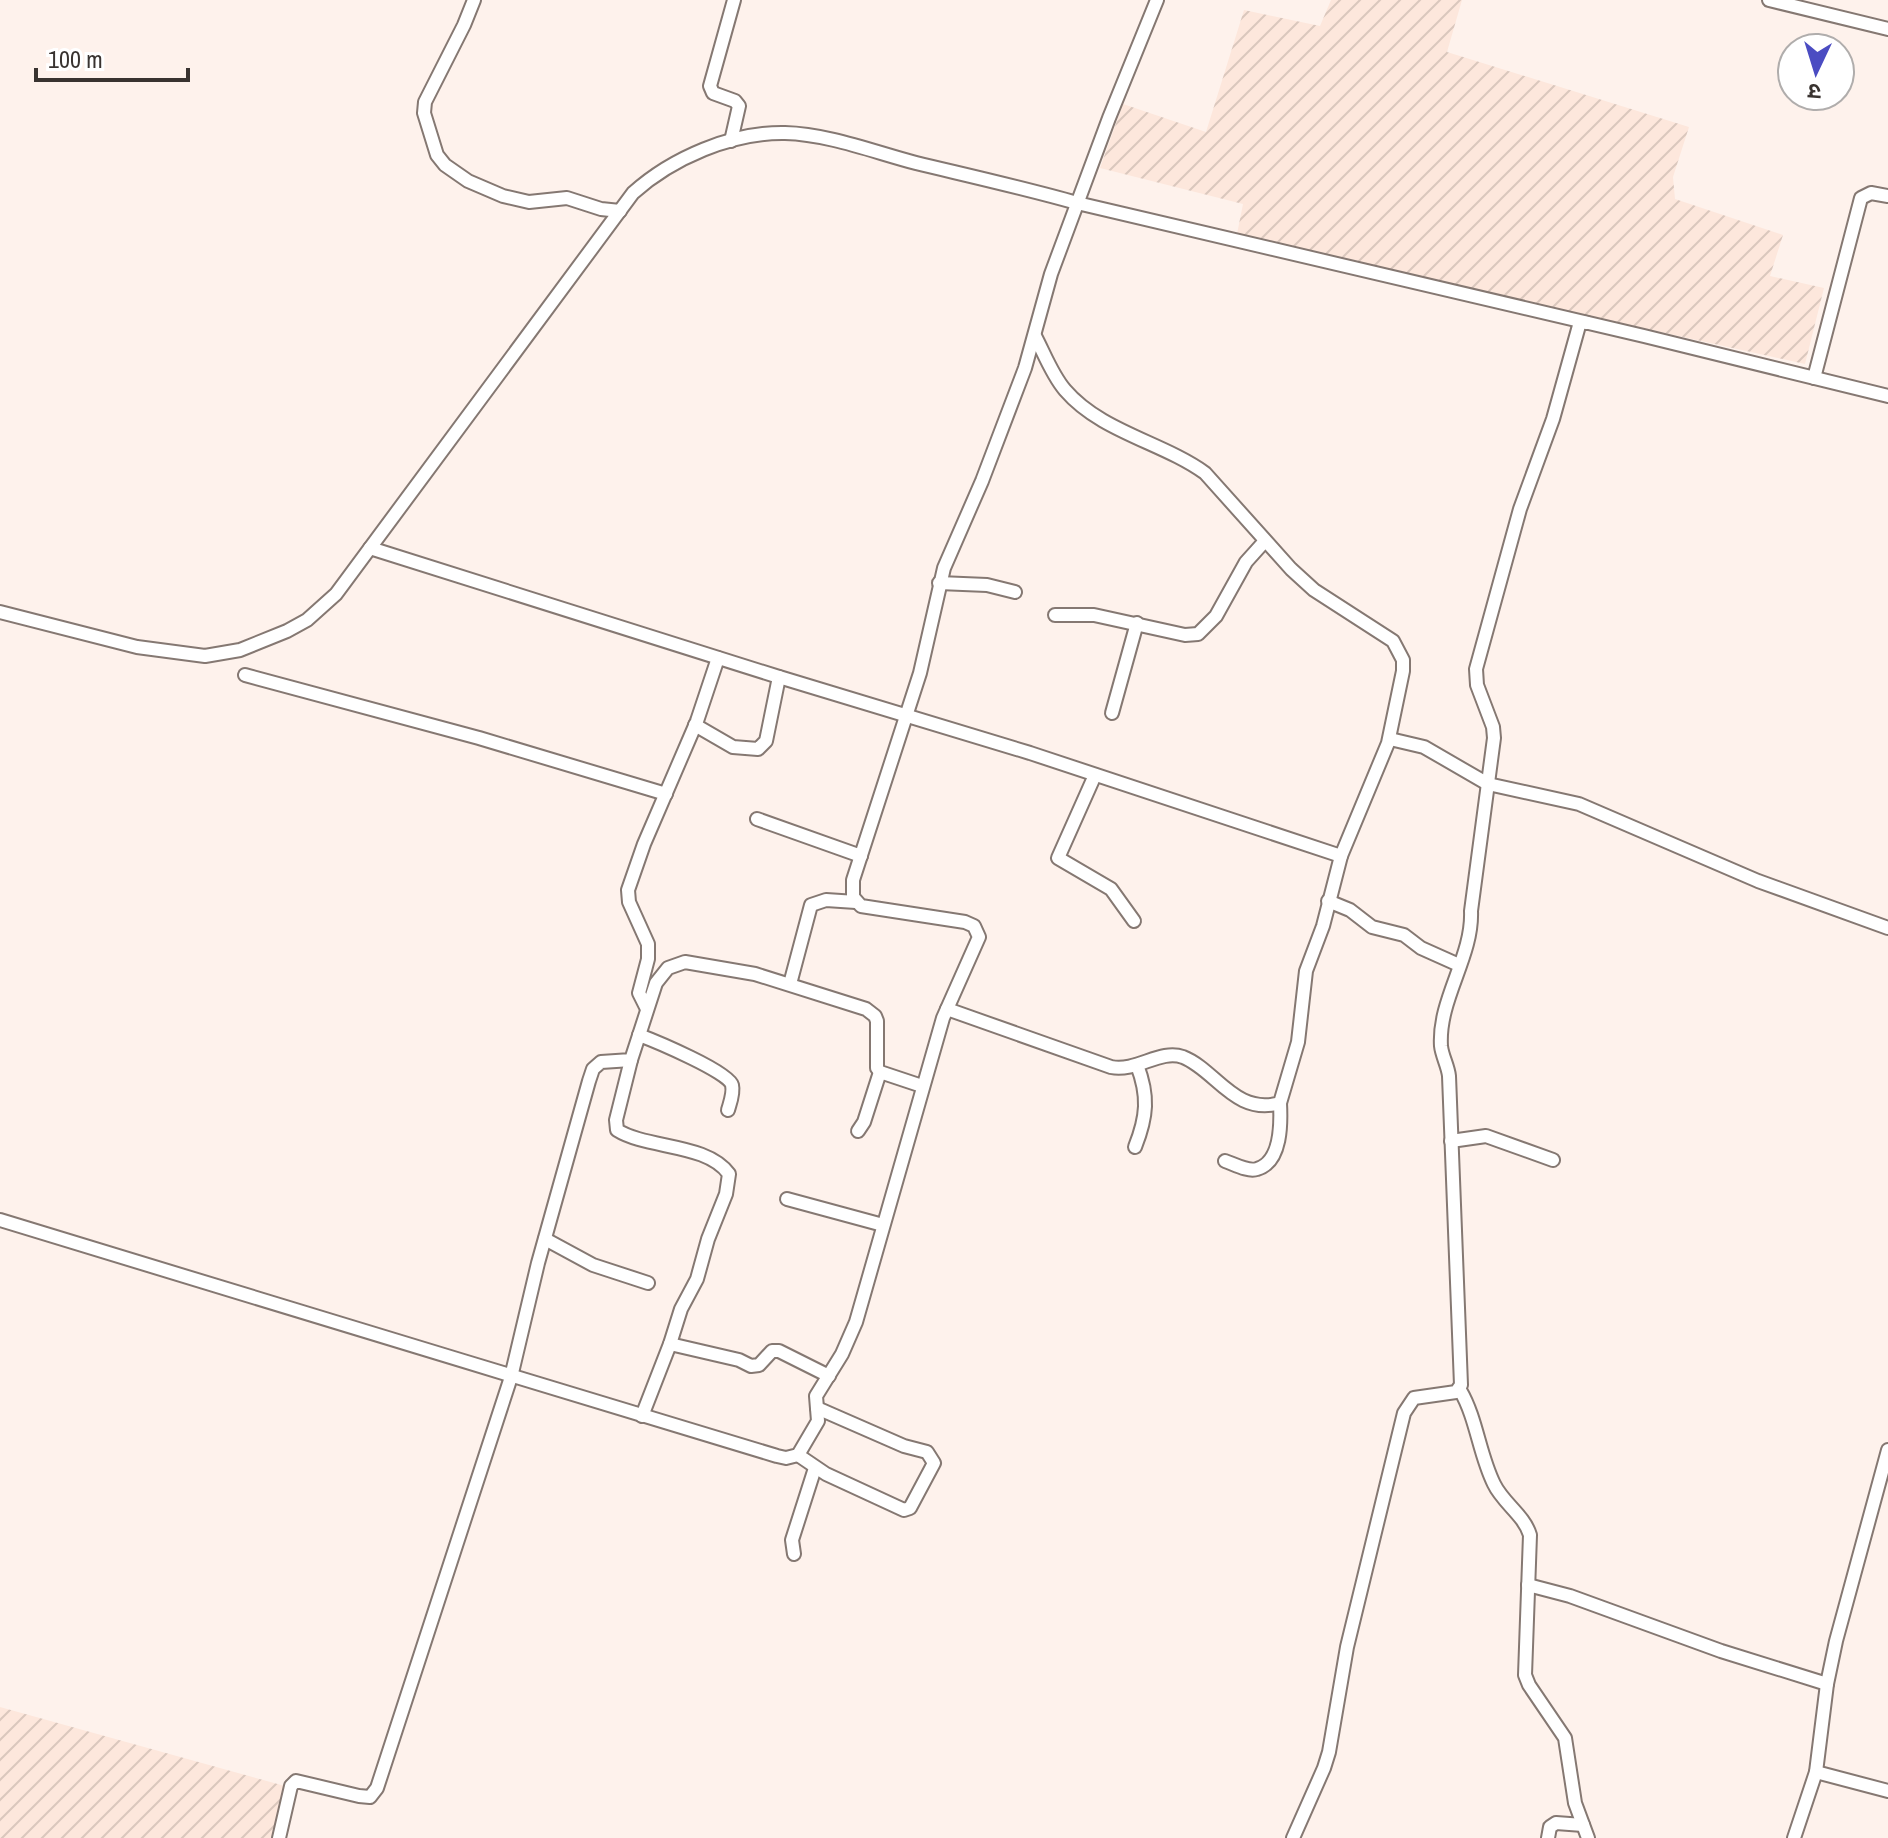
<svg xmlns="http://www.w3.org/2000/svg" width="1888" height="1838" font-family="'Archivo Narrow','Noto Sans Devanagari',sans-serif">
	<style>
		.industrial { fill: url(#industrial-furrows) }
		.lines { fill: none; stroke-linecap: round; stroke-linejoin: round }
		.minor-casing { stroke: #857872; stroke-width: 16 }
		.minor { stroke: #fff; stroke-width: 12 }
	</style>
	<defs>
		<pattern id="industrial-furrows" width="10" height="10" patternUnits="userSpaceOnUse" patternTransform="scale(2)"><rect width="10" height="10" fill="#fde7dc"/><path d="M-1 1l2-2M0 10L10 0M9 11l2-2" fill="none" stroke="#dac7bd"/></pattern>
	</defs>
	<rect width="100%" height="100%" fill="#fef2ec"/>
	<!-- industrial -->
	<g class="industrial">
		<path d="M1331,0H1462L1447,52L1689,127L1673,177L1675,199L1783,235L1770,276L1824,288L1805,364L1507,298L1237,234L1243,204L1100,168L1123,104L1206,132L1244,10L1320,26Z"/>
		<path d="M0,1707L292,1788L280,1838H0Z"/>
	</g>
	<g class="lines">
		<defs>
			<g id="minor">
				<path d="M474,0L464,25L425,102L424,113L437,155L445,165L468,181L503,196L529,202L567,198L601,209L620,211"/>
				<path d="M1769,0L1888,29"/>
				<path d="M731,141L739,106L735,101L713,93L710,86L734,0"/>
				<path d="M1814,378L1861,198L1871,193L1888,196"/>
				<path d="M370,548L779,677L1030,753L1341,856"/>
				<path d="M939,583L987,585L1015,592"/>
				<path d="M0,612L137,647L205,656L240,650L287,631L307,620L336,594L633,193C672,158 732,132 785,133C828,134 874,152 916,163C970,176 1024,188 1077,203L1644,336L1888,396"/>
				<path d="M1055,615H1094L1185,635L1198,634L1216,616L1246,562L1264,542"/>
				<path d="M245,675L479,738L666,794"/>
				<path d="M1112,713L1137,623"/>
				<path d="M695,725L733,747L758,749L766,741L779,677"/>
				<path d="M1390,739L1424,747L1488,784L1579,804L1758,881L1888,928"/>
				<path d="M1095,775L1058,858L1111,889L1134,921"/>
				<path d="M757,819L861,856"/>
				<path d="M1328,901L1350,910L1372,927L1404,935L1421,948L1459,965"/>
				<path d="M790,984L811,905L826,900L856,902"/>
				<path d="M647,1009L639,993L648,959V944L629,902L628,890L644,844L697,721L718,658"/>
				<path d="M947,1009L1111,1067C1137,1072 1160,1049 1183,1057C1216,1070 1235,1116 1280,1103L1298,1042L1306,971L1323,926L1341,856L1388,743L1403,671V660L1393,641L1314,590L1291,569L1205,473C1162,442 1101,432 1065,390C1052,375 1044,353 1035,336"/>
				<path d="M639,1035C655,1041 729,1072 732,1085C734,1093 730,1103 728,1110"/>
				<path d="M631,1060L616,1120L617,1130C647,1149 707,1143 729,1174L726,1194L708,1239L697,1279L681,1309L670,1344L642,1416"/>
				<path d="M858,1131L864,1122L880,1072"/>
				<path d="M1451,1141L1486,1136L1553,1160"/>
				<path d="M1135,1147C1147,1117 1149,1096 1137,1065"/>
				<path d="M1225,1161C1234,1164 1248,1172 1257,1169C1282,1162 1281,1122 1280,1103"/>
				<path d="M787,1199L883,1225"/>
				<path d="M0,1220C259,1300 518,1377 777,1456L786,1458L798,1455L818,1421L816,1396L842,1354L856,1322L943,1018L979,937L974,926L965,922L861,906L853,897V880L920,673L944,568L982,481L1025,368L1051,274L1109,118L1157,0"/>
				<path d="M545,1239L593,1265L648,1283"/>
				<path d="M670,1344L739,1360L751,1366L759,1365L772,1351H779L829,1376"/>
				<path d="M1460,1390C1477,1419 1479,1454 1494,1484C1503,1503 1524,1515 1530,1535L1525,1675L1529,1685L1565,1738L1575,1803L1588,1838"/>
				<path d="M798,1455L826,1474L904,1510L910,1508L934,1463L927,1452L904,1446L817,1408"/>
				<path d="M794,1554L792,1540L815,1468"/>
				<path d="M1528,1585L1570,1596L1721,1651L1827,1684"/>
				<path d="M1816,1772L1888,1791"/>
				<path d="M279,1838L291,1786L296,1781L359,1796L370,1797L377,1788L511,1377L538,1263L589,1081L593,1069L601,1062L631,1060L656,983L668,968L685,962L755,974L866,1009L875,1016L877,1021V1068L880,1072L922,1086"/>
				<path d="M1293,1838L1324,1768L1329,1752L1347,1647L1404,1413L1414,1398L1456,1392L1461,1385L1449,1076C1448,1066 1442,1056 1441,1046C1438,999 1473,957 1471,911L1494,738L1493,727L1477,685L1476,669L1520,509L1553,419L1580,322L1587,323"/>
				<path d="M1548,1838L1550,1827L1556,1823L1583,1825"/>
				<path d="M1794,1838L1816,1772L1827,1684L1836,1641L1888,1450"/>
			</g>
		</defs>
		<!-- minor casing -->
		<use href="#minor" class="minor-casing"/>
		<!-- minor -->
		<use href="#minor" class="minor"/>
	</g>
	<!-- north arrow -->
	<g transform="translate(1816 72) rotate(184)"><circle r="38" fill="#ffffff" stroke="#b0adac" stroke-width="2"/>
	<path d="M0-6L14 30L0 20L-14 30Z" fill="#4b4cc2"/>
	<text y="-12" font-size="22" font-weight="bold" text-anchor="middle" fill="#393330">उ</text>
	</g>
	<!-- scale -->
	<path d="M36 68v12h152v-12" fill="none" stroke="#393330" stroke-width="4"/>
	<text x="48" y="68" font-size="24" fill="#393330" stroke="#ffffff" stroke-width="6" paint-order="stroke">100 m</text>
</svg>
